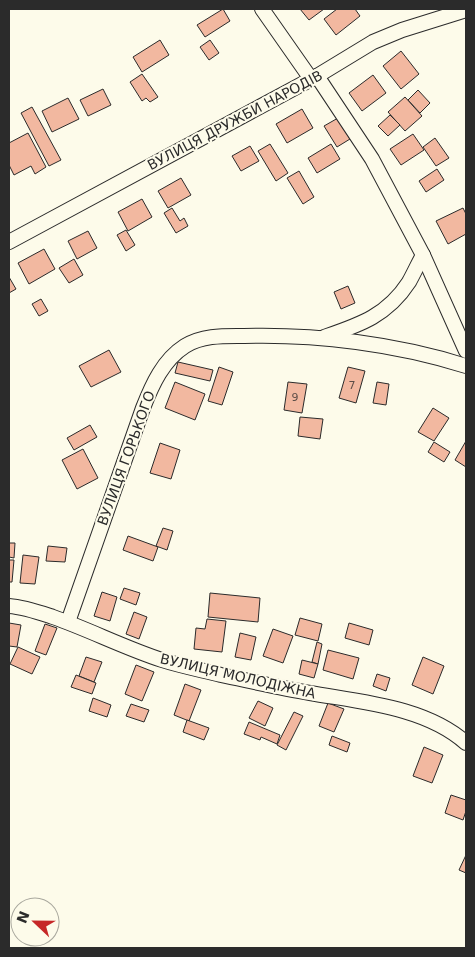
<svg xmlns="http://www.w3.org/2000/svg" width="475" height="957" font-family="'DejaVu Sans',sans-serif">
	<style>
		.building { fill: #f2b8a0; stroke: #2b2b2b }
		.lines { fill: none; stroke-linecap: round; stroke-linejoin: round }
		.minor-casing { stroke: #2b2b2b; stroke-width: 16 }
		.minor { stroke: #fdfbea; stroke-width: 14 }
		.labels { text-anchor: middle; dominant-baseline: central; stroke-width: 4; stroke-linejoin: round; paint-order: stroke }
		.number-label { font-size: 11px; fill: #5d4e48 }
		.street-label { font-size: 14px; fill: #2b2b2b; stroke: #fdfbea }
	</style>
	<rect width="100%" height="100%" fill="#fdfbea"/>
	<!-- building -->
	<g class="building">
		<path d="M223,9L230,21L205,37L197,25Z"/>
		<path d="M300,9H324L309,20Z"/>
		<path d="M337,9H355L360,16L336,35L324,19Z"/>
		<path d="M160,40L169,55L142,72L133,57Z"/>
		<path d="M210,40L219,53L209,60L200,47Z"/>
		<path d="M401,51L419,74L401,89L383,66Z"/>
		<path d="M142,74L158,97L150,102L146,98L142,101L130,82Z"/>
		<path d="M373,75L386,93L362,111L349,93Z"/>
		<path d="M103,89L111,105L88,116L80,100Z"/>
		<path d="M418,90L430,103L420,113L408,100Z"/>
		<path d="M405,97L422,116L405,131L388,112Z"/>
		<path d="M68,98L79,119L52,132L42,111Z"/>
		<path d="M32,107L61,160L49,166L21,113Z"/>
		<path d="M302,109L313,128L287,143L276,124Z"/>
		<path d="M390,115L400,125L388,136L378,126Z"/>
		<path d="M338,118L350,139L337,147L324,126Z"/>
		<path d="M28,133L46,167L35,174L31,166L14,175L9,165V143Z"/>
		<path d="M413,134L424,150L401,165L390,149Z"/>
		<path d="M435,138L449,158L436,166L423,147Z"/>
		<path d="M270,144L288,173L276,181L258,151Z"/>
		<path d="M331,144L340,159L317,173L308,158Z"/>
		<path d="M250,146L259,161L241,171L232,156Z"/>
		<path d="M437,169L444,180L426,192L419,181Z"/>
		<path d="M299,171L314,197L303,204L287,178Z"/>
		<path d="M181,178L191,195L168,208L158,191Z"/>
		<path d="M142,199L152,217L128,231L118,212Z"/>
		<path d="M172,208L180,221L184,218L188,226L176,233L164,213Z"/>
		<path d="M463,208L466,214V234L448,244L436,221Z"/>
		<path d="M126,230L135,245L126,251L117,235Z"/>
		<path d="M88,231L97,248L77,259L68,241Z"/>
		<path d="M44,249L55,269L29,284L18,263Z"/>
		<path d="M74,259L83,275L69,283L59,268Z"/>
		<path d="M9,277L16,289L9,293Z"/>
		<path d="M348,286L355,303L341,309L334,292Z"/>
		<path d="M41,299L48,311L39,316L32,304Z"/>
		<path d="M109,350L121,372L91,387L79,366Z"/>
		<path d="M178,362L213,370L210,381L175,373Z"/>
		<path d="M219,367L233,372L222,405L208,401Z"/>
		<path d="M348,367L365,371L356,403L339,398Z"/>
		<path d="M175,382L205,394L195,420L165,408Z"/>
		<path d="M288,382L307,384L302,413L284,410Z"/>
		<path d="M377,382L389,384L386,405L373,403Z"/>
		<path d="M433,408L449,418L434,441L418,432Z"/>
		<path d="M300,417L323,419L320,439L298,436Z"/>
		<path d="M90,425L97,437L74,450L67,438Z"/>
		<path d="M466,441V467L455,460Z"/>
		<path d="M434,442L450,452L444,462L428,452Z"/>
		<path d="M160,443L180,450L171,479L150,473Z"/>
		<path d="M83,449L98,478L77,489L62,460Z"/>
		<path d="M163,528L173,531L167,550L156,546Z"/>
		<path d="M128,536L158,547L153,561L123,550Z"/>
		<path d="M9,543H15L14,558L9,557Z"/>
		<path d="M48,546L67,548L65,562L46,561Z"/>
		<path d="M23,555L39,557L35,584L20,583Z"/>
		<path d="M9,560H14L12,582H9Z"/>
		<path d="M124,588L140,593L136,605L120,599Z"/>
		<path d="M102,592L117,597L110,621L94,616Z"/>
		<path d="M210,593L260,598L258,622L208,617Z"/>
		<path d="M134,612L147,617L139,639L126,634Z"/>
		<path d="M300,618L322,624L318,641L295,635Z"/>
		<path d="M207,619L226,621L222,652L194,649L196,628L205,629Z"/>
		<path d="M9,623L21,625L17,647L9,646Z"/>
		<path d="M349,623L373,630L369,645L345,638Z"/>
		<path d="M45,624L57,628L46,655L35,651Z"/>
		<path d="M273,629L293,636L283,663L263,656Z"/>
		<path d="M240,633L256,637L251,660L235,657Z"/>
		<path d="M317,642L322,644L318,664L312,662Z"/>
		<path d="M18,647L40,657L32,674L10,664Z"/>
		<path d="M328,650L359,658L353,679L323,670Z"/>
		<path d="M86,657L102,662L94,682L79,676Z"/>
		<path d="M423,657L444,666L433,694L412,685Z"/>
		<path d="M302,660L318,664L314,678L299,674Z"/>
		<path d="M136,665L154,672L142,701L125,694Z"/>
		<path d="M377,674L390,678L386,691L373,686Z"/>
		<path d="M76,675L96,683L92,694L71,687Z"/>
		<path d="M185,684L201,690L189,721L174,715Z"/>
		<path d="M93,698L111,705L107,717L89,711Z"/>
		<path d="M258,701L273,708L265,726L249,718Z"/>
		<path d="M328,703L344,709L334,732L319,726Z"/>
		<path d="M131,704L149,710L144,722L126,716Z"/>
		<path d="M294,712L303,716L286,750L277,745Z"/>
		<path d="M187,720L209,728L204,740L183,732Z"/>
		<path d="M249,722L280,735L277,744L261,737L260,740L244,734Z"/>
		<path d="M332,736L350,743L347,752L329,745Z"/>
		<path d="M424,747L443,755L432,783L413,776Z"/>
		<path d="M451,795L466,800V811L463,820L445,813Z"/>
		<path d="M466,855V873L459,870Z"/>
	</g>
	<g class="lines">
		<defs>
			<g id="minor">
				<path d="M262,9L311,79"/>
				<path d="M317,76L372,159L423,255L466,351"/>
				<path d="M9,242L317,76L373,42L402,30L466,10"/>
				<path d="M324,337C359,325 387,316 409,282C414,273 418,264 423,255"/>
				<path d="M9,606C24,607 38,612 53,617C90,630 125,648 162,660C181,666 201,670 221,675C250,681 280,688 310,693C361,702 426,707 466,743"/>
				<path d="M68,622L143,408C152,385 163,360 185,346C203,335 224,336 244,336C317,334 397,344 466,366"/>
			</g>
		</defs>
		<!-- minor casing -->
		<use href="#minor" class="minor-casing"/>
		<!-- minor -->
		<use href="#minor" class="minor"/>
	</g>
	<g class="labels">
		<!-- number labels -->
		<g class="number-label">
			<text x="352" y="385">7</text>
			<text x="295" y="397">9</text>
		</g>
		<!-- street labels -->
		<g class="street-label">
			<text transform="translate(235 120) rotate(-28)">ВУЛИЦЯ ДРУЖБИ НАРОДІВ</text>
			<text transform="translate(126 458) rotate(-70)">ВУЛИЦЯ ГОРЬКОГО</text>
			<text transform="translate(238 676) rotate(13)">ВУЛИЦЯ МОЛОДІЖНА</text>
		</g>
	</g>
	<!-- border -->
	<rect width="475" height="957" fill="none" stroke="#2b2b2b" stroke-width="20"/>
	<!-- north arrow -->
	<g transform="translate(35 922) rotate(292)"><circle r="24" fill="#fdfbea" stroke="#a9a89e"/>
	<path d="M0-4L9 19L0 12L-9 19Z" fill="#c62828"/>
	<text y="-8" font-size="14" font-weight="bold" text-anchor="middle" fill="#2b2b2b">N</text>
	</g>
</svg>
